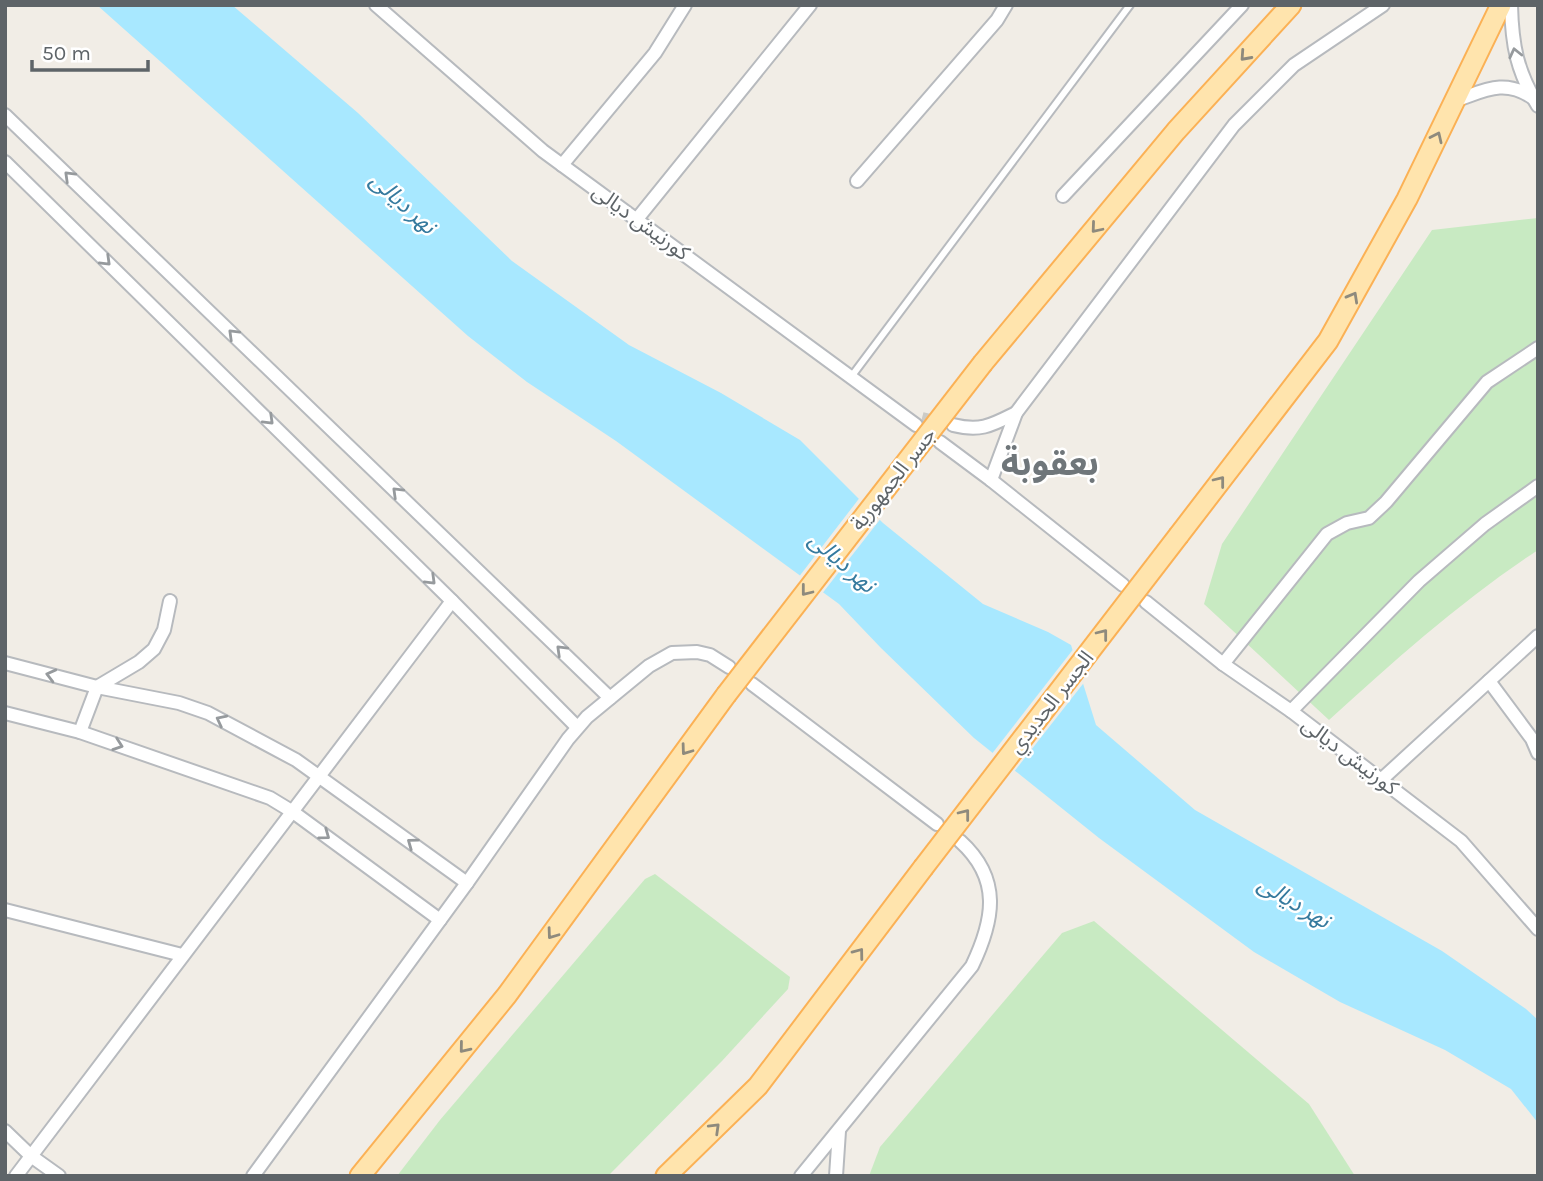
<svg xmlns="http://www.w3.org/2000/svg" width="1543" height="1181" font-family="Karla,'Noto Sans Arabic',sans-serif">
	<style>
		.green { fill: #c8eac2 }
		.water { fill: #a8e8ff }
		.pier { fill: #f1ede6 }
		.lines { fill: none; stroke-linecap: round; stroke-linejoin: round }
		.minor-tunnel { stroke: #cccbc6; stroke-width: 12; stroke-dasharray: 12 6; stroke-linecap: butt }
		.service-casing { stroke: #b7babe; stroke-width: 10 }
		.minor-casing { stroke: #b7babe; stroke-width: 16 }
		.primary-casing { stroke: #fbb155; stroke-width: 23 }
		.service { stroke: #fff; stroke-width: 6 }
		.minor { stroke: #fff; stroke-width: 12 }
		.primary { stroke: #ffe4ad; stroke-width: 19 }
		.primary-bridge-casing { stroke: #fbb155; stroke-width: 23; stroke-linecap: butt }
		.primary-bridge { stroke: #ffe4ad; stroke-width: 19 }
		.oneway { stroke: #969a9d }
		.oneway2 { stroke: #8e8a7d }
		.labels { text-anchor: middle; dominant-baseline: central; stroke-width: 5; stroke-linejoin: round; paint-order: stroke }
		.street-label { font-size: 21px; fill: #5e6468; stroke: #fff }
		.water-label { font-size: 23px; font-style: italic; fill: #357a9e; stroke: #fff }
		.town-label { font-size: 35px; font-weight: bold; fill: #6f767a; stroke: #fff }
	</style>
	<rect width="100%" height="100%" fill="#f1ede6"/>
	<!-- green -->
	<g class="green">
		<path d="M1538,218V550C1463,599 1395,660 1329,720L1204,604L1222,544L1432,230Z"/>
		<path d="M655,874L790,977L788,989L722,1061L608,1176H397L440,1120L645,879Z"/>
		<path d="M1094,921L1309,1104L1355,1176H869L880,1147L1062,933Z"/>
	</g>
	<!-- water -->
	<path class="water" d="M97,5H232L358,113L512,261L629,345L721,393L800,440L883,523L983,604L1048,632L1071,645L1096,725L1195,810L1442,951L1526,1009L1538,1020V1123L1511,1089L1445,1050L1340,1002L1254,952L1099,838L974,738L881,648L839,604L616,441L527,382L468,336Z"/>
	<!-- pier -->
	<g class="pier">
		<path d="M861,496L882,517L821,595L798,578Z"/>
		<path d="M1075,647L1086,680L1013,773L991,755Z"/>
	</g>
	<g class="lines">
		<!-- minor-tunnel -->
		<path class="minor-tunnel" d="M922,418L942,423"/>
		<defs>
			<path id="service" d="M851,377L1130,5"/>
			<g id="minor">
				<path d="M376,5L543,151L916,425"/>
				<path d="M1511,5C1512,46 1517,71 1538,106"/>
				<path d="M1454,101C1484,91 1504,78 1533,98"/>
				<path d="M5,115L610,698"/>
				<path d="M5,162L452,601L577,727"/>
				<path d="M562,165L655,53L685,5"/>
				<path d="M857,181L997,20L1006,5"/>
				<path d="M1063,196L1242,5"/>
				<path d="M637,219L810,5"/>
				<path d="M953,425C981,432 992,425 1016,413"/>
				<path d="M940,442L991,480L1123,585"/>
				<path d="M991,480L1016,413L1234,125L1294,65L1383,5"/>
				<path d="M1146,602L1223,664L1291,711L1461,841L1538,929"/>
				<path d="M5,663L97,687L179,703L208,713L296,760L467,883"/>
				<path d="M1223,664L1327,534L1347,523L1369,518L1386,502L1487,382L1538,348"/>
				<path d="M1489,681L1532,739L1538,753"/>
				<path d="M752,684L937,824"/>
				<path d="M1291,711L1419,581L1485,524L1538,486"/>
				<path d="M5,713L80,732L270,798L293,812L440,920"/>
				<path d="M80,732L97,687L139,662L154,649L164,630L170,601"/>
				<path d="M1381,780L1538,636"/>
				<path d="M5,910L182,955"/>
				<path d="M5,1131L31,1156L59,1176"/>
				<path d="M16,1176L452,601"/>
				<path d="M253,1176L467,883L568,739L587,717L649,666L672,653L697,652L710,655L729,667"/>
				<path d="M801,1176L972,966C994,920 1002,879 960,841"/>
				<path d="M836,1176L839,1131"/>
			</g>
			<g id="primary">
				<path d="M983,363L1176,131L1291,5"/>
				<path d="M1179,535L1328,341L1407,199L1501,5"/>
				<path d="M360,1176L507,995L726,695"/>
				<path d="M666,1176L758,1086L923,868"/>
			</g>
		</defs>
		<!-- service casing -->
		<use href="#service" class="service-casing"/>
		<!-- minor casing -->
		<use href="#minor" class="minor-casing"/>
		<!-- primary casing -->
		<use href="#primary" class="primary-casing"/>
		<!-- service -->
		<use href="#service" class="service"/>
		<!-- minor -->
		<use href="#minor" class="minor"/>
		<!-- primary -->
		<use href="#primary" class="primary"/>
		<defs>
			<g id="primary-bridge">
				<path d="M726,695L983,363"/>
				<path d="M923,868L1179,535"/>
			</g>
		</defs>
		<!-- primary-bridge casing -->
		<use href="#primary-bridge" class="primary-bridge-casing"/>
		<!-- primary-bridge -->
		<use href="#primary-bridge" class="primary-bridge"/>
	</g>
	<!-- one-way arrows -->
	<defs><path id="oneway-chevron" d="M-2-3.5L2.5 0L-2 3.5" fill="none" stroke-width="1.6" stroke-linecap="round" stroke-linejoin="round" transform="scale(1.75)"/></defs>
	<g class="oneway">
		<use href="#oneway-chevron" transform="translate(1515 53) rotate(-103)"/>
		<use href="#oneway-chevron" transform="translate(69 176) rotate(-136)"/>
		<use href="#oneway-chevron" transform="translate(106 261) rotate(44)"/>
		<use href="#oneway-chevron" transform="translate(233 334) rotate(-136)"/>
		<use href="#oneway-chevron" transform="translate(269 420) rotate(44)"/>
		<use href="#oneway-chevron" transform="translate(397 492) rotate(-136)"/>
		<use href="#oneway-chevron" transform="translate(431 580) rotate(44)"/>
		<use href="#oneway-chevron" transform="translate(561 650) rotate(-136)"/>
		<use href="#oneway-chevron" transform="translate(51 675) rotate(-166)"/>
		<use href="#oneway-chevron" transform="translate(221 720) rotate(-153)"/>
		<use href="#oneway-chevron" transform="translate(118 745) rotate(19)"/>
		<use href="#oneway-chevron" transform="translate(325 835) rotate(36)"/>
		<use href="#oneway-chevron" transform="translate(412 843) rotate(-144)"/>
	</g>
	<g class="oneway2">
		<use href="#oneway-chevron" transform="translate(1245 56) rotate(132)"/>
		<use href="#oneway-chevron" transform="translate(1437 137) rotate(-65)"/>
		<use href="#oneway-chevron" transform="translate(1096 228) rotate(130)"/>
		<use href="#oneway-chevron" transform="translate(1353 297) rotate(-61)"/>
		<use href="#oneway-chevron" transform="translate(1220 481) rotate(-52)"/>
		<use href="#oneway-chevron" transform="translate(806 591) rotate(128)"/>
		<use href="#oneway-chevron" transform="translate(1103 634) rotate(-52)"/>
		<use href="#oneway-chevron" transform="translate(686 750) rotate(126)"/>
		<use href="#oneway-chevron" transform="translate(965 814) rotate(-52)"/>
		<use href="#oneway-chevron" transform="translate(552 934) rotate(126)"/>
		<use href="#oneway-chevron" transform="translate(859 953) rotate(-53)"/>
		<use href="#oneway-chevron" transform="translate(464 1048) rotate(129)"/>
		<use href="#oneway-chevron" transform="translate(715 1128) rotate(-44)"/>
	</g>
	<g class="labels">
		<!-- street labels -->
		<g class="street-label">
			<text transform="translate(641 222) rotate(36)">كورنيش ديالى</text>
			<text transform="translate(893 479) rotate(-52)">جسر الجمهورية</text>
			<text transform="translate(1051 702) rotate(-52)">الجسر الحديدي</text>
			<text transform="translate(1350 756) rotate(37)">كورنيش ديالى</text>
		</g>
		<!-- water labels -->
		<g class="water-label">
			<text transform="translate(403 203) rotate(42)">نهر ديالى</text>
			<text transform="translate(842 562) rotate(41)">نهر ديالى</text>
			<text transform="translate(1294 902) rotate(31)">نهر ديالى</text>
		</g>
		<!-- town labels -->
		<g class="town-label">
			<text x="1050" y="463">بعقوبة</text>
		</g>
	</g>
	<!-- border -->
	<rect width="1543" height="1181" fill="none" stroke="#5e6468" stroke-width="14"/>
	<!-- scale -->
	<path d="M32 60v10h116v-10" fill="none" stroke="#5e6468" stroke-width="3.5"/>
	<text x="42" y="60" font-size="21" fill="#5e6468" stroke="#ffffff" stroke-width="5" paint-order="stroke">50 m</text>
</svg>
